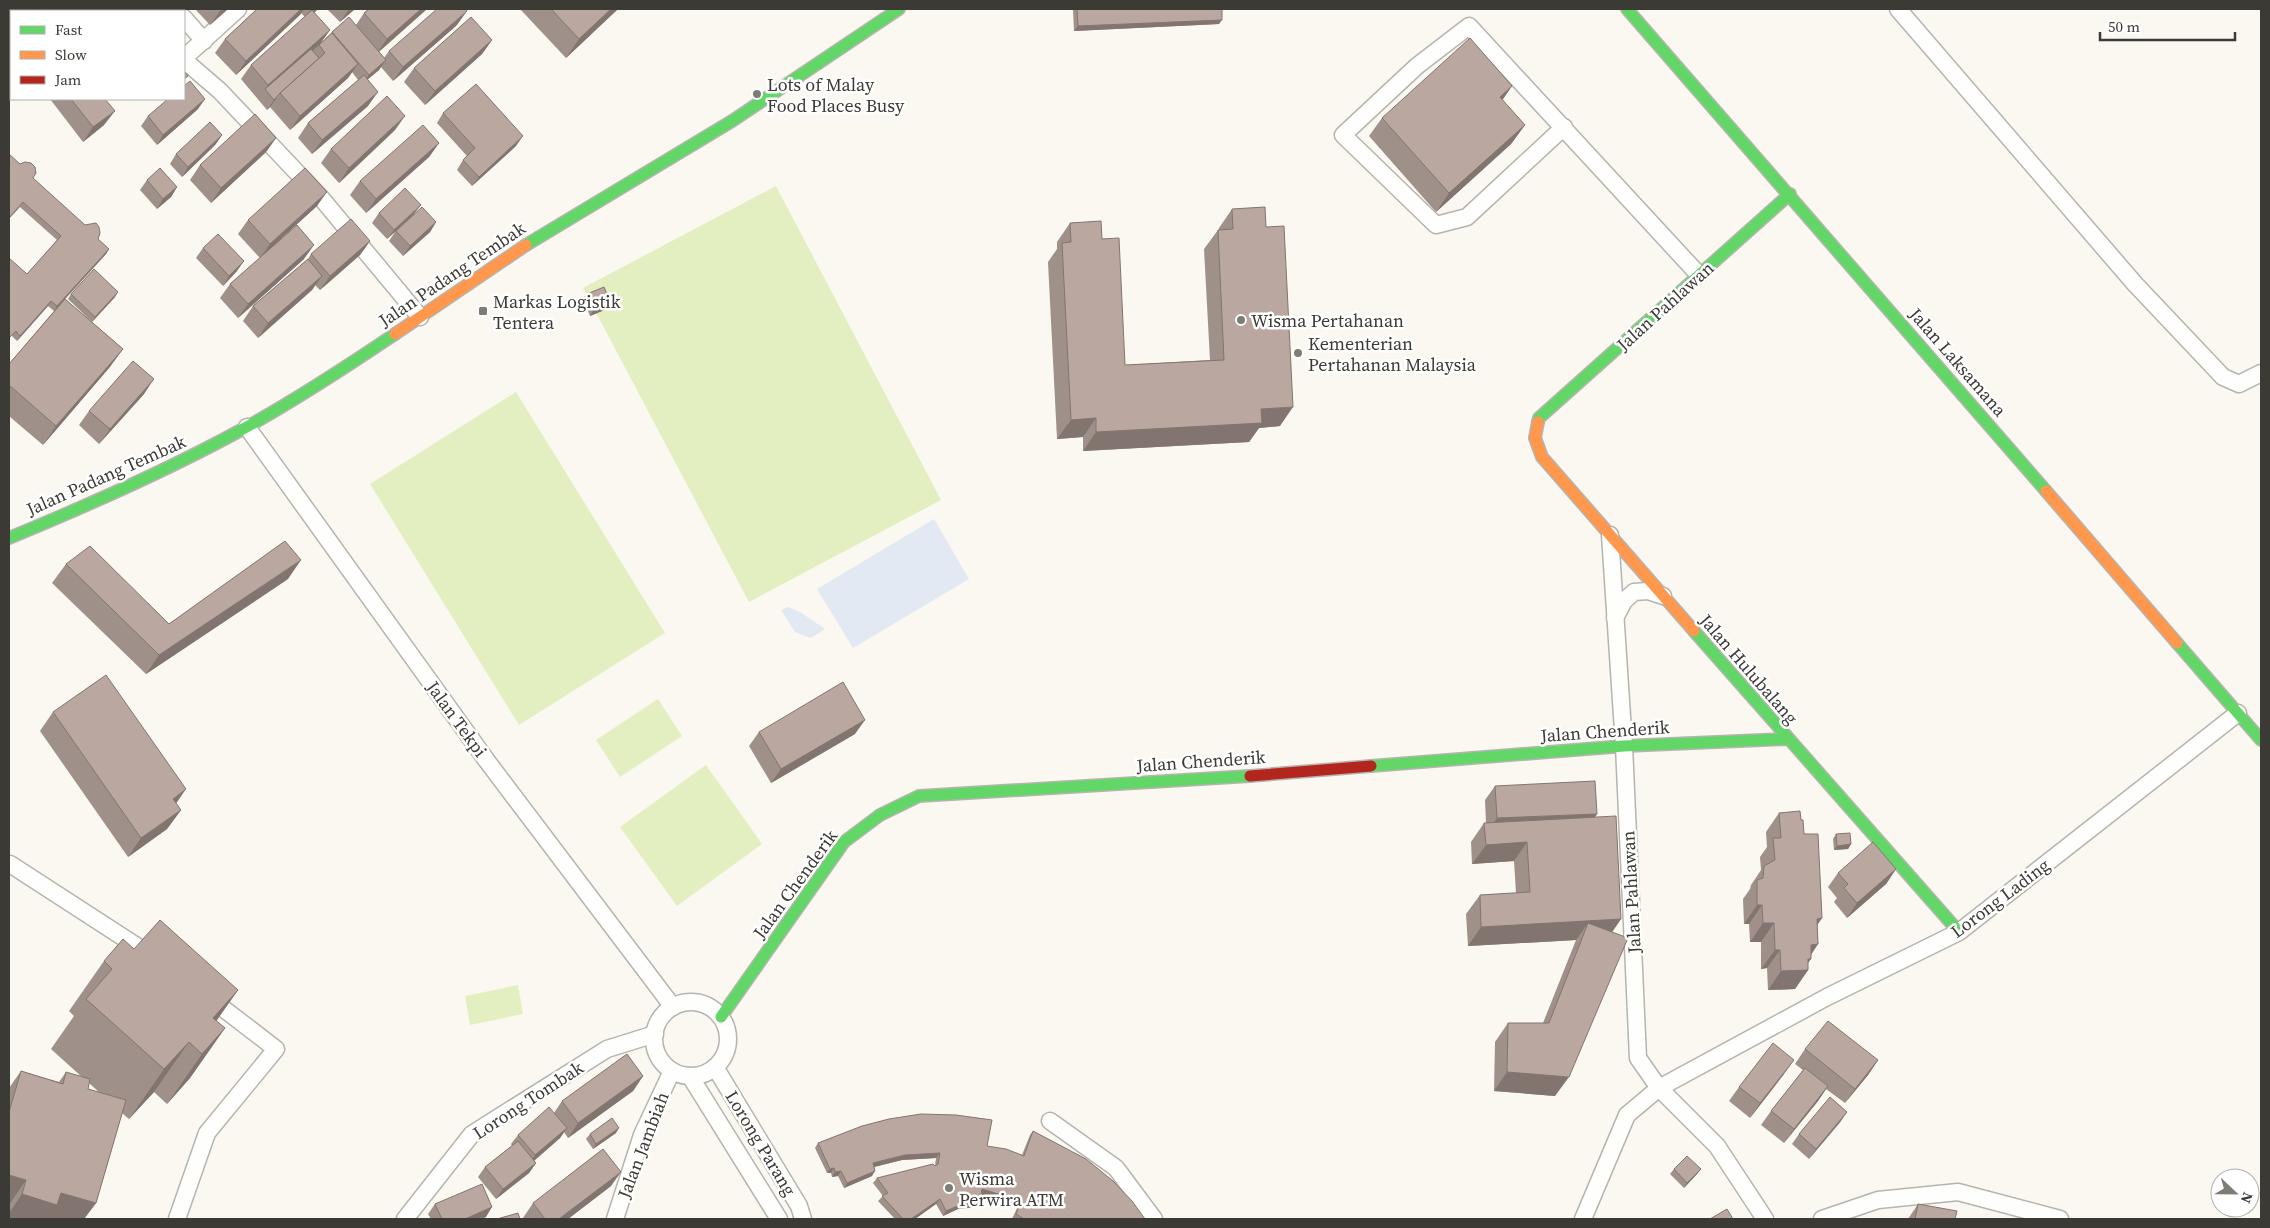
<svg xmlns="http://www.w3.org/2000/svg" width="2270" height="1228" font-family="'Source Serif 4',serif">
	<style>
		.green { fill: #e3efc1 }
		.water { fill: #e3e9f3 }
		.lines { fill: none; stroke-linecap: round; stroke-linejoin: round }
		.street-casing { stroke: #b6b4af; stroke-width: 19 }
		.fast-casing { stroke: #b6b4af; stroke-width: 14 }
		.slow-casing { stroke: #b6b4af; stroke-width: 14 }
		.jam-casing { stroke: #b6b4af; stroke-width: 14 }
		.street { stroke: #fefefd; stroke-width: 16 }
		.fast { stroke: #63d668; stroke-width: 11 }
		.slow { stroke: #ff974d; stroke-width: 11 }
		.jam { stroke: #b3261e; stroke-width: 11 }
		.wall { fill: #a0908a; fill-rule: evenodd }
		.shaded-wall { fill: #827570 }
		.building { fill: #baa7a0; stroke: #827570 }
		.poi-dot { fill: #7e7c76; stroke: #fff; stroke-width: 2 }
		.labels { text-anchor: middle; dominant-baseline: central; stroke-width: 5; stroke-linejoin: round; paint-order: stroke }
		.poi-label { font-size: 18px; fill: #3c3a34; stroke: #fff; text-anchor: start }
		.street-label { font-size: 18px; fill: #3c3a34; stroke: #fff }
	</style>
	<rect width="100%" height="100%" fill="#faf8f0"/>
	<!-- green -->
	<g class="green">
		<path d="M776,186L941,500L749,602L583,288Z"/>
		<path d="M516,392L665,633L519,725L370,484Z"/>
		<path d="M658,699L682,736L620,777L596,740Z"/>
		<path d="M706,765L762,844L677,906L620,827Z"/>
		<path d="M518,985L523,1014L470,1025L465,996Z"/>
	</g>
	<!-- water -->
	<g class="water">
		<path d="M934,519L969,579L853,648L817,589Z"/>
		<path d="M788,607L800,612L825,629L811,638L795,632L781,610Z"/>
	</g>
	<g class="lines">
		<defs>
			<g id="street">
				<path d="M1898,9L2135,284L2223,377L2239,384L2261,373"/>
				<path d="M184,18L204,41"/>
				<path d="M184,58L238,9"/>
				<path d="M184,60L220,91L322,199L420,317"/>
				<path d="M1564,127L1467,217L1436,225L1343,135L1417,66L1469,26L1699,275"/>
				<path d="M247,427L487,761L673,1007"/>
				<path d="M1615,618L1624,601L1634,592L1648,591L1663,596"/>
				<path d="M9,865L10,864L155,958"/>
				<circle cx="691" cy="1039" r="37"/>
				<path d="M715,1067L799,1206L803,1219"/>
				<path d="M690,1076L779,1219"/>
				<path d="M1050,1121L1116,1168L1154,1219"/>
				<path d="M177,1219L207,1133L276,1049L207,996"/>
				<path d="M405,1219L472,1134L607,1049L655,1034"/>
				<path d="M615,1219L642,1135L672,1071"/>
				<path d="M1583,1219L1627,1115L1659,1088L1638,1058L1624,746L1610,535"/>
				<path d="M1765,1219L1717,1146L1659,1088L1827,997L1959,932L2238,713"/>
				<path d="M1822,1219L1878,1200L1958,1192L2060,1219"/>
			</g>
			<g id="fast">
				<path d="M1627,9L2046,491"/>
				<path d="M526,245L732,121L899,9"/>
				<path d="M1538,422L1539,418L1790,194"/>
				<path d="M9,538C89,505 168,470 243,429C296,400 346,367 395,334"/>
				<path d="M1694,631L1959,932"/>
				<path d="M2177,643L2261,740"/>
				<path d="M1371,766L1624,746L1787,739"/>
				<path d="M721,1017L844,842L880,815L919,796L1250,776"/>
			</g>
			<g id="slow">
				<path d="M395,334L526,245"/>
				<path d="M1538,422L1535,438L1542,457L1694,631"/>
				<path d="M2046,491L2177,643"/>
			</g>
			<path id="jam" d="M1250,776L1371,766"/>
		</defs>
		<!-- street casing -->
		<use href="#street" class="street-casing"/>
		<!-- fast casing -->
		<use href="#fast" class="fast-casing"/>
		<!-- slow casing -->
		<use href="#slow" class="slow-casing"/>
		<!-- jam casing -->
		<use href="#jam" class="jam-casing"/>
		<!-- street -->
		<use href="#street" class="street"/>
		<!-- fast -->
		<use href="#fast" class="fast"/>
		<!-- slow -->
		<use href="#slow" class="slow"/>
		<!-- jam -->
		<use href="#jam" class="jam"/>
	</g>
	<!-- wall -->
	<g class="wall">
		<path d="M9,9H24L21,11H11V19L9,21Z"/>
		<path d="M195,9H228L210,25Z"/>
		<path d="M257,9H318L314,13L330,30L320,44L332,32L356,25L364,13L369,9H427L379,52L384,58L389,51L457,25L393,81L381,67L379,70L367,80L368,106L312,154L298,138L308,123L358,80L352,72L348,78L290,130L270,107L267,110L241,79L251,65L305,17L301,13L236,75L215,53L225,39Z"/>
		<path d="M327,9H355L340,22Z"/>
		<path d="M520,9H618L566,58Z"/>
		<path d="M1073,9H1222L1219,24L1074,31Z"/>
		<path d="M492,40L482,54L425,105L404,82L414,68Z"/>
		<path d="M11,43V64L9,60V46Z"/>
		<path d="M1512,86L1502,100L1525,125L1511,144L1436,212L1369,136L1382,118Z"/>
		<path d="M50,99H105L104,125L83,142Z"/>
		<path d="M198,109L157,145L141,126L148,116Z"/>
		<path d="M443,113L516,146L472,186L457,170L463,160L467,156L437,123Z"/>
		<path d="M395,130L339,183L321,163L331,149Z"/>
		<path d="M222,135L215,145L182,177L170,164L176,154Z"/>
		<path d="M276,138L266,152L211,203L190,180L200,165Z"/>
		<path d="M439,143L429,157L366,213L350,195L360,181Z"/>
		<path d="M9,156L109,249L106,254L65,299L123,349L109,368L43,445L9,416V364L54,311L48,306L17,341L12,336L27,274L57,240L20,207L9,219Z"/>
		<path d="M147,180L177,187L171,197L157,209L140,190Z"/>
		<path d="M317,206L279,240L304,259L238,318L220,298L230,284L260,258L238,234L248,220Z"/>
		<path d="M1232,209L1280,426L1259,428L1249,442L1083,451V437L1057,439L1048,262L1057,249V242L1070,223L1102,239L1125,365L1210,360L1204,249L1218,230H1219V228Z"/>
		<path d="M379,213L414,214L436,222L430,232L403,256L389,241L395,232L387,239L372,223Z"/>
		<path d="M370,241L360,255L320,290L315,285L312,290L258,338L243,321L253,306L308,259L311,254Z"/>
		<path d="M203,248L237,271L223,286L196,258Z"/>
		<path d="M71,294L115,297L92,322L68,299Z"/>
		<path d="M587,294L611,304L607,309L590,316L583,298Z"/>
		<path d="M144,394L99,444L79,425L89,411Z"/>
		<path d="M66,564L169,624L288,579L146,674L52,583Z"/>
		<path d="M53,712L176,804L181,810L167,829L128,857L40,731Z"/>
		<path d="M759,732L855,734L771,783L749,746Z"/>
		<path d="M1495,786L1597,814L1595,817L1621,919L1612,932L1555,1096L1494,1091L1495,1042L1508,1023H1543L1576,940L1468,946L1466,914L1480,895L1516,893L1514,861L1472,864L1471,842L1484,823H1486L1485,800Z"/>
		<path d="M1779,813L1801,820L1822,918L1817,925L1818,944L1811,955L1808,963V970L1795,989L1768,990L1767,968L1761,969V942H1750L1749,924H1744L1743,899L1750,889L1751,885L1761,870L1760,857L1767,847L1766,832Z"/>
		<path d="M1836,834L1851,844L1848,849L1834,850L1833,839Z"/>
		<path d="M1896,869L1886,884L1847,918L1834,902L1837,898L1828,887L1838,873Z"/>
		<path d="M134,949L238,990L216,1021L225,1028L190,1078L167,1104L154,1092L129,1119L122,1113L96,1203L84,1219H9V1088L21,1071L59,1082L66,1072L82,1077L51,1049L74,1016L69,1011L104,961ZM89,1083L100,1093L88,1089Z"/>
		<path d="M1805,1049L1878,1060L1868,1075L1845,1103L1826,1089L1818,1101L1784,1143L1761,1125L1771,1111L1803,1070L1795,1064Z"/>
		<path d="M1784,1074L1750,1118L1729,1101L1739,1087Z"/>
		<path d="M643,1076L633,1091L568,1138L564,1132L560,1138L534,1161L536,1163L529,1173L496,1199L478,1177L485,1167L512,1146L511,1144L518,1135L554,1113L562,1101Z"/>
		<path d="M1841,1121L1809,1159L1792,1144L1799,1134Z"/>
		<path d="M1033,1131L1145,1219H1012L1018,1206L981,1195L980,1202L977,1207L958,1209L943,1216L936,1204L915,1219H895L878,1201L883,1196L873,1183L877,1178L935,1166L936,1158L902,1160L874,1167L872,1176L844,1188L838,1176L832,1177L831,1173H827L815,1148L818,1143L987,1146L1022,1155L1030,1135Z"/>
		<path d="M616,1133L593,1149L586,1139L590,1134Z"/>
		<path d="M1674,1169H1701L1697,1174L1684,1188L1670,1174Z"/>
		<path d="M611,1186L568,1219H524L523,1218L533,1203Z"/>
		<path d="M435,1204L486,1217L481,1219H431L428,1214Z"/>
		<path d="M1918,1204L1955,1219H1908Z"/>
	</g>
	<!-- shaded-wall -->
	<g class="shaded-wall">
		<path d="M19,9H24L21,11H16Z"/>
		<path d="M222,9H228L210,25L220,11Z"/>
		<path d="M301,9H304L300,15L236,75L246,61Z"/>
		<path d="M315,9H318L307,19L314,10Z"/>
		<path d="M349,9H355L340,22Z"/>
		<path d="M421,9H427L377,53L387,39Z"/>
		<path d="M611,9H618L566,58L579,39Z"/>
		<path d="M467,11L457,25L393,81L403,67Z"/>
		<path d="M1222,20L1219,24L1074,31L1078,26Z"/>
		<path d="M330,30L319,45L267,91L265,89L268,85Z"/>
		<path d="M492,40L482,54L425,105L435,91Z"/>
		<path d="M386,60L379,70L362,84L369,75Z"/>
		<path d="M358,64L348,78L290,130L300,116Z"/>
		<path d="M1512,86L1499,105L1500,97Z"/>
		<path d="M378,92L368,106L312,154L322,140Z"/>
		<path d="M277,98L270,107L267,110L274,100Z"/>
		<path d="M205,99L198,109L157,145L163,135Z"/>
		<path d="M115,111L104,125L83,142L93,127Z"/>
		<path d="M405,116L395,130L339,183L349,168Z"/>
		<path d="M1525,125L1511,144L1436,212L1449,193Z"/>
		<path d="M222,135L215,145L182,177L188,167Z"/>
		<path d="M523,136L516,146L472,186L479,177Z"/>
		<path d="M276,138L266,152L211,203L221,188Z"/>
		<path d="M439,143L429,157L366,213L376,199Z"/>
		<path d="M177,187L171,197L157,209L163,199Z"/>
		<path d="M327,192L317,206L260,258L270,244Z"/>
		<path d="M421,205L414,214L387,239L394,230Z"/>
		<path d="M436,222L430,232L403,256L410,246Z"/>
		<path d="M370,241L360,255L320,290L330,276Z"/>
		<path d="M314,245L304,259L238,318L248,304Z"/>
		<path d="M109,249L106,254L54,311L57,306Z"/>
		<path d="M244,261L237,271L223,286L229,276Z"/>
		<path d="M322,276L312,290L258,338L268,323Z"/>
		<path d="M118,292L115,297L92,322L95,317Z"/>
		<path d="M51,301L48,306L17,341L20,336Z"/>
		<path d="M611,304L607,309L590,316L593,311Z"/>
		<path d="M123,349L109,368L43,445L56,426Z"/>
		<path d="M154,379L144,394L99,444L110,429Z"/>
		<path d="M1293,407L1280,426L1259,428L1249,442L1083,451L1096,432L1261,409Z"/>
		<path d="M1096,418L1083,437L1057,439L1071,420Z"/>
		<path d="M301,560L288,579L146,674L159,655Z"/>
		<path d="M865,720L855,734L771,783L781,769Z"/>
		<path d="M186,789L173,808V799Z"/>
		<path d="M181,810L167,829L128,857L141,838Z"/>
		<path d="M1597,814L1587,828L1487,833L1497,818Z"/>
		<path d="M1527,842L1514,861L1472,864L1486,845Z"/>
		<path d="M1851,844L1848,849L1834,850L1837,846Z"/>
		<path d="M1896,869L1886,884L1847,918L1857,903Z"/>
		<path d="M1757,905H1762L1749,924H1744Z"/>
		<path d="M1822,918L1809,937L1817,919Z"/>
		<path d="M1621,919L1608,938L1588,923L1576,940L1468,946L1481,927Z"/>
		<path d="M1763,923H1774L1761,942H1750Z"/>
		<path d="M1818,944L1805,963L1811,945Z"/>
		<path d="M1775,950H1780L1767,968L1761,969Z"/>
		<path d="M1808,959H1811L1803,970H1808L1795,989L1768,990L1781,971Z"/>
		<path d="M238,990L203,1040L213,1018Z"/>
		<path d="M225,1028L190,1078L167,1104L202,1054Z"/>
		<path d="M189,1042L154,1092L129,1119L164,1069Z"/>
		<path d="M1794,1060L1784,1074L1750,1118L1760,1103Z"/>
		<path d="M1878,1060L1868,1075L1845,1103L1855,1089Z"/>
		<path d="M1507,1072L1569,1077L1555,1096L1494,1091Z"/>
		<path d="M643,1076L633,1091L568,1138L578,1123Z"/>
		<path d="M1828,1086L1818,1101L1784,1143L1794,1129Z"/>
		<path d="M1847,1112L1841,1121L1809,1159L1816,1149Z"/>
		<path d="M567,1128L560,1138L529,1165L535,1155Z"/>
		<path d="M619,1128L616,1133L593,1149L596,1144Z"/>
		<path d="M940,1153L936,1158L902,1160L870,1168L873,1163L905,1155Z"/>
		<path d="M536,1163L529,1173L496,1199L503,1189Z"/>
		<path d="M834,1168L831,1173H827L830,1169Z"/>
		<path d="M1701,1169L1697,1174L1684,1188L1687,1183Z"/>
		<path d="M841,1171L838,1176L832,1177L835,1172Z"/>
		<path d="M875,1171L872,1176L844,1188L847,1183Z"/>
		<path d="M621,1172L611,1186L568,1219H559Z"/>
		<path d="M9,1175L26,1180L9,1205Z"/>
		<path d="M982,1189L1021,1201L1018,1206L978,1194Z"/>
		<path d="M61,1193L96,1203L84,1219H9V1213L22,1194Z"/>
		<path d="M940,1199L936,1204L915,1219H911Z"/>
		<path d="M980,1202L977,1207L958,1209L943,1216L946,1211L962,1204Z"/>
		<path d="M492,1207L486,1217L481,1219H465Z"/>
	</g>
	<!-- building -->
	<g class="building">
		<path d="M10,9H19L16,11H12Z"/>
		<path d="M125,9H144L146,11H122Z"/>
		<path d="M257,9H301L246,61L225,39Z"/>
		<path d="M369,9H421L387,39L364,13Z"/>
		<path d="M437,9H466L467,11L403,67L389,51Z"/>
		<path d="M551,9H611L579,39Z"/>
		<path d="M1077,9H1222V20L1078,26Z"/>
		<path d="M312,10L330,30L268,85L251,65Z"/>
		<path d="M349,17L386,60L369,75L332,32Z"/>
		<path d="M471,17L492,40L435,91L414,68Z"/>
		<path d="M332,33L358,64L300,116L280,93L325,53L319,45Z"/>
		<path d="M1470,38L1512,86L1500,97L1525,125L1449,193L1382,118Z"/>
		<path d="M311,49L319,58L280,93L274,100L265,89Z"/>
		<path d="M184,71L188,76L184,79Z"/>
		<path d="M364,75L378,92L322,140L308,123Z"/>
		<path d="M190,81L205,99L163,135L148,116L168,99H184V86Z"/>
		<path d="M476,84L523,136L479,177L463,160L475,148L443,113Z"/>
		<path d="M387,96L405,116L349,168L331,149Z"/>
		<path d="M71,99H105L115,111L93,127Z"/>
		<path d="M255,114L276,138L221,188L200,165Z"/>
		<path d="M210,122L222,135L188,167L176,154Z"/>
		<path d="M423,125L439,143L376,199L360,181Z"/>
		<path d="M10,155L20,164L25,162L31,163L35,167L36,173L33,178L85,225L96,223L99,227L100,233L98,239L109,249L57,306L51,301L20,336L16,331L9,338V258L27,274L61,236L23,202L9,218V156Z"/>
		<path d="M160,168L177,187L163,199L147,180Z"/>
		<path d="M305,168L327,192L270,244L248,220Z"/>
		<path d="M405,188L421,205L394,230L379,213Z"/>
		<path d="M422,207L436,222L410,246L396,231Z"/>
		<path d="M1265,207L1266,227L1284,226L1293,407L1261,409L1262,423L1096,432V418L1071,420L1062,243L1071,242L1070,223L1101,221L1102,239L1119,238L1125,365L1224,360L1218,230L1233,229L1232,209Z"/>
		<path d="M351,219L370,241L330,276L311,254Z"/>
		<path d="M297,225L314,245L248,304L230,284Z"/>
		<path d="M218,234L244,261L229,276L203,248Z"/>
		<path d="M308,259L322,276L268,323L253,306Z"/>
		<path d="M94,269L118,292L95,317L71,294Z"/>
		<path d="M604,287L611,304L593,311L587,294Z"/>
		<path d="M65,299L123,349L56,426L9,385V364Z"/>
		<path d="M133,361L154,379L110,429L89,411Z"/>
		<path d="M285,541L301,560L159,655L66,564L90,546L169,624Z"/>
		<path d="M106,675L186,789L173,799L181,810L141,838L53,712Z"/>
		<path d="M843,682L865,720L781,769L759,732Z"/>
		<path d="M1595,781L1597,814L1497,818L1495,786Z"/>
		<path d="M1800,811L1801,820H1803L1804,834H1818L1822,918L1817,919L1818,944L1811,945V959H1808V970L1781,971L1780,950H1775L1774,923H1763L1762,905H1757V880L1763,878L1764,866L1775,860L1773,838H1781L1779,813Z"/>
		<path d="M1616,816L1621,919L1481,927L1480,895L1530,892L1527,842L1486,845L1484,823Z"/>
		<path d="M1850,833L1851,844L1837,846L1836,834Z"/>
		<path d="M1873,842L1896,869L1857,903L1844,888L1848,884L1838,873Z"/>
		<path d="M160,920L238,990L213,1018L225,1028L202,1054L189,1042L164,1069L86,999L112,969L104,961L123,939L134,949Z"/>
		<path d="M1588,923L1628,938L1569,1077L1507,1072L1508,1023H1549Z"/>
		<path d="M1828,1021L1878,1060L1855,1089L1805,1049Z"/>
		<path d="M1773,1043L1794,1060L1760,1103L1739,1087Z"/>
		<path d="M627,1054L643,1076L578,1123L562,1101Z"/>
		<path d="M1805,1068L1828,1086L1794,1129L1771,1111Z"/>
		<path d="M21,1071L63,1084L66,1072L90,1079L88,1089L126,1100L96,1203L61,1193L57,1205L22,1194L26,1180L9,1175V1112Z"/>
		<path d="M1830,1097L1847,1112L1816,1149L1799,1134Z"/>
		<path d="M549,1107L567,1128L535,1155L518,1135Z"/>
		<path d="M921,1114L956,1115L992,1120L987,1146L1006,1149L1024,1156L1033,1131L1086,1159L1113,1181L1132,1201L1145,1219H1024L1016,1214L1021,1201L982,1189L980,1202L962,1204L946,1211L940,1199L911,1219H903L882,1196L888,1193L877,1178L933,1164L935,1166L938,1164L940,1153L905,1155L873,1163L875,1171L847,1183L841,1171L835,1172L834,1168L830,1169L818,1143L862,1126L889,1119Z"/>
		<path d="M612,1118L619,1128L596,1144L590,1134Z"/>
		<path d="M518,1141L536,1163L503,1189L485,1167Z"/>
		<path d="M603,1149L621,1172L559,1219H545L533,1203Z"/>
		<path d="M1687,1156L1701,1169L1687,1183L1674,1169Z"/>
		<path d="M482,1184L492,1207L465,1219H442L435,1204Z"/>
		<path d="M1918,1204L1957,1211L1955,1219H1915Z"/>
		<path d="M1727,1209L1733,1219H1710Z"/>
		<path d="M518,1213L520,1219H497Z"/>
	</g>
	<!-- markers -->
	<g class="poi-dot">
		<circle cx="757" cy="94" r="5"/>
		<rect x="478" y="306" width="10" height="10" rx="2.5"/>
		<circle cx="1241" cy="320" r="5"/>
		<circle cx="1298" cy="353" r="5"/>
		<circle cx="949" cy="1188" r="5"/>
	</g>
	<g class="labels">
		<!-- poi labels -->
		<g class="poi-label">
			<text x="767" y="84">Lots of Malay<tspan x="767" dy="21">Food Places Busy</tspan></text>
			<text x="493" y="301">Markas Logistik<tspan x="493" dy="21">Tentera</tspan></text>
			<text x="1251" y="320">Wisma Pertahanan</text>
			<text x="1308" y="343">Kementerian<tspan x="1308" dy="21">Pertahanan Malaysia</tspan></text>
			<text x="959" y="1178">Wisma<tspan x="959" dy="21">Perwira ATM</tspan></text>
		</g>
		<!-- street labels -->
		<g class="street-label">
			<text transform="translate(452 274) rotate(-34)">Jalan Padang Tembak</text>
			<text transform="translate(1665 306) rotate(-42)">Jalan Pahlawan</text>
			<text transform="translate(1958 362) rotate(49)">Jalan Laksamana</text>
			<text transform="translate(106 475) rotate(-24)">Jalan Padang Tembak</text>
			<text transform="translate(1749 669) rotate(49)">Jalan Hulubalang</text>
			<text transform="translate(457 719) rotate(54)">Jalan Tekpi</text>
			<text transform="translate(1605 731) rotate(-4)">Jalan Chenderik</text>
			<text transform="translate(1201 761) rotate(-4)">Jalan Chenderik</text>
			<text transform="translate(795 884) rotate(-54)">Jalan Chenderik</text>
			<text transform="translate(1631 892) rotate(-93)">Jalan Pahlawan</text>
			<text transform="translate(2000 898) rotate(-37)">Lorong Lading</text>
			<text transform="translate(528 1100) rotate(-33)">Lorong Tombak</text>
			<text transform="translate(761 1143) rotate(59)">Lorong Parang</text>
			<text transform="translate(643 1145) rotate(-69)">Jalan Jambiah</text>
		</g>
	</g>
	<!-- border -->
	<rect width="2270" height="1228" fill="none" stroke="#3c3a34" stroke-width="20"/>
	<!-- legend -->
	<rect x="10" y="10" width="175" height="90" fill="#ffffff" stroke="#b1b0ae"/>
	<rect x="20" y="26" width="25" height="8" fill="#63d668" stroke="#b1b0ae"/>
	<text x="55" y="35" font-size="15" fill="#3c3a34">Fast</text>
	<rect x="20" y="51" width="25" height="8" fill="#ff974d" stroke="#b1b0ae"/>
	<text x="55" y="60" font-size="15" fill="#3c3a34">Slow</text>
	<rect x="20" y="76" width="25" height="8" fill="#b3261e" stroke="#b1b0ae"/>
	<text x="55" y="85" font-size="15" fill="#3c3a34">Jam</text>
	<!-- north arrow -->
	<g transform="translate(2235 1193) rotate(112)"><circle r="24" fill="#ffffff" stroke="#b1b0ae"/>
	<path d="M0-4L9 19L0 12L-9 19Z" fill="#7e7c76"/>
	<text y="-8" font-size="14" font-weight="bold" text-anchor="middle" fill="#3c3a34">N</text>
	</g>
	<!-- scale -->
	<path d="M2100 32v8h135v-8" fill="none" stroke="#3c3a34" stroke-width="2.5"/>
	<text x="2108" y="32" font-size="15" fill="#3c3a34" stroke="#ffffff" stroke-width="4" paint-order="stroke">50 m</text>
</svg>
